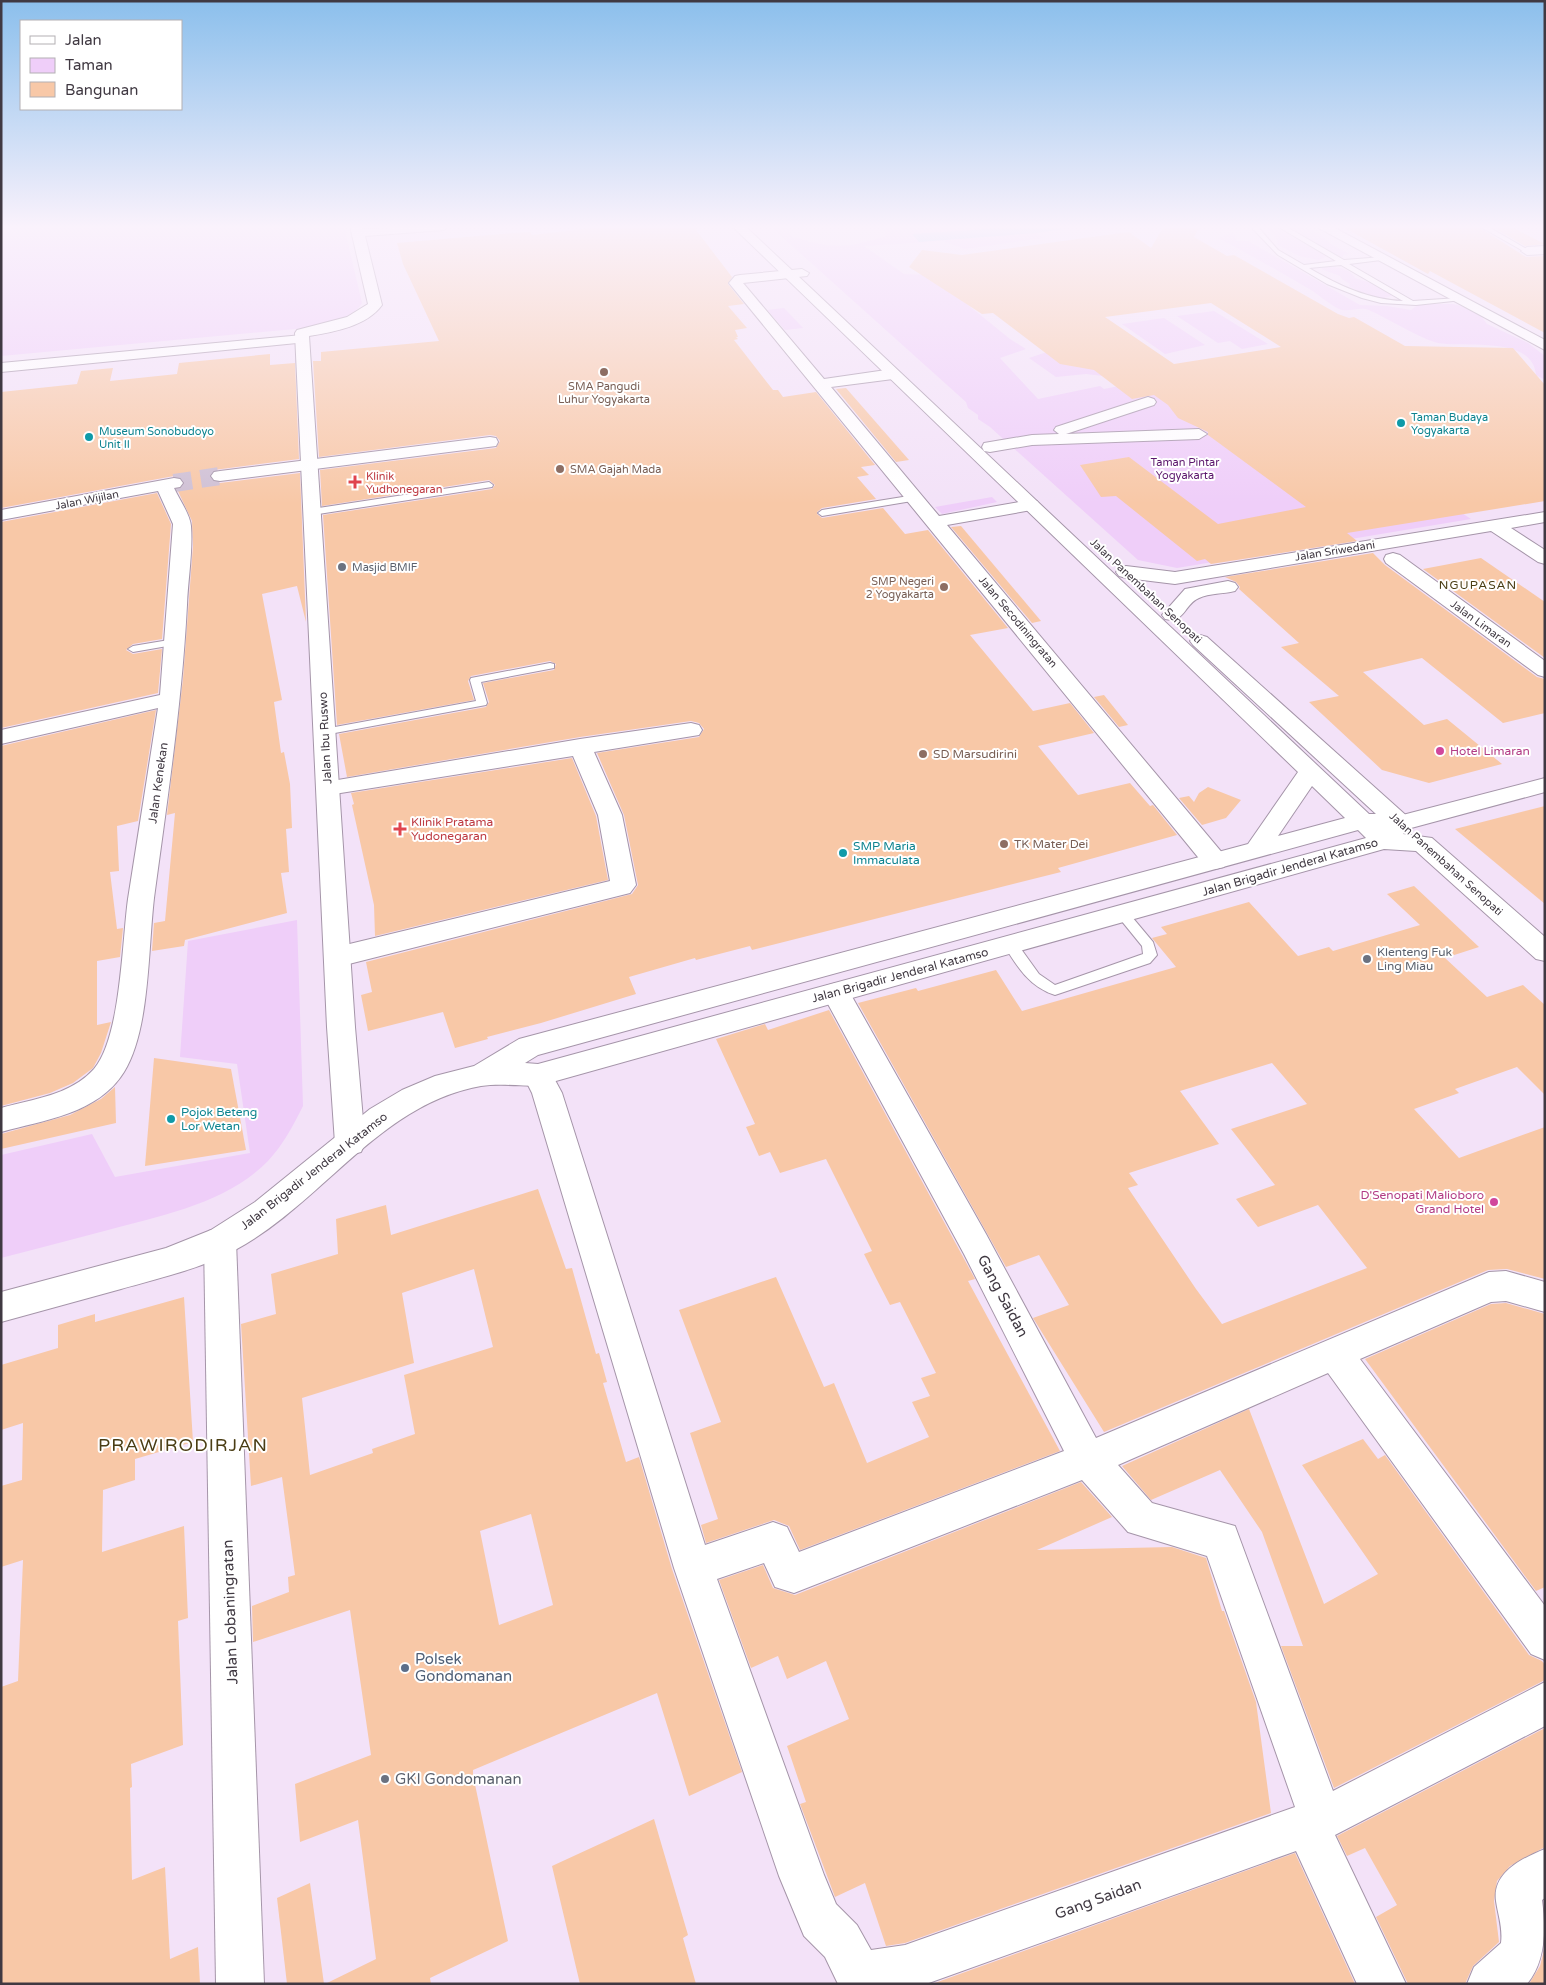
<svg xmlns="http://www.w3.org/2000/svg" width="1546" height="1985" font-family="'Varela Round',sans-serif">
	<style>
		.green { fill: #efcef9 }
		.water { fill: #a0d0f3 }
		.building { fill: #f8c8a7; fill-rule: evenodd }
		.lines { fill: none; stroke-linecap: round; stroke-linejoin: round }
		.street-tunnel { stroke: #cfc0d4; stroke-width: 18; stroke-dasharray: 18 9; stroke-linecap: butt }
		.lane-casing { stroke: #a595a9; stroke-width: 2 }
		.street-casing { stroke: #a595a9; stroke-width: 2 }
		.secondary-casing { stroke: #a595a9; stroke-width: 2 }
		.primary-casing { stroke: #a595a9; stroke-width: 2 }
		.lane { fill: #fff; fill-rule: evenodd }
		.street { fill: #fff; fill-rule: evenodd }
		.secondary { fill: #fff; fill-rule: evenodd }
		.primary { fill: #fff; fill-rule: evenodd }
		.education-dot { fill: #8d6e63; stroke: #fff; stroke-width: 2 }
		.culture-dot { fill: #0f9aa8; stroke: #fff; stroke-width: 2 }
		.health-dot { fill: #e0444e; stroke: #fff; stroke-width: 2 }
		.worship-dot { fill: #6b7280; stroke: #fff; stroke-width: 2 }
		.hotel-dot { fill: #d1479c; stroke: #fff; stroke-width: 2 }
		.service-dot { fill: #5c6f8a; stroke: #fff; stroke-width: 2 }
		.labels { text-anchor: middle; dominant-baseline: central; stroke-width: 4; stroke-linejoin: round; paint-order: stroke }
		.far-education-label { font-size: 11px; fill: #785e54; stroke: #fff }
		.far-culture-label { font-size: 11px; fill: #0d838f; stroke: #fff; text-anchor: start }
		.far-park-label { font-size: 11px; fill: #5b166c; stroke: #fff }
		.far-health-label { font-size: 11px; fill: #be3a42; stroke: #fff; text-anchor: start }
		.far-street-label { font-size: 11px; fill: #403942; stroke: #fff }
		.far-worship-label { font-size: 11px; fill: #5b616d; stroke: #fff; text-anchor: start }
		.far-quarter-label { font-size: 12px; letter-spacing: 1px; fill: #4a3d14; stroke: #fff }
		.street-label { font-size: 12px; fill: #403942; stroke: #fff }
		.hotel-label { font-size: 12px; fill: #b23c85; stroke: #fff; text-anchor: start }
		.education-label { font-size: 12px; fill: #785e54; stroke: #fff; text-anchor: start }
		.health-label { font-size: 12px; fill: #be3a42; stroke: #fff; text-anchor: start }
		.culture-label { font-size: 12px; fill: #0d838f; stroke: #fff; text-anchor: start }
		.worship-label { font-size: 12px; fill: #5b616d; stroke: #fff; text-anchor: start }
		.near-street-label { font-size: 15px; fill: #403942; stroke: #fff }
		.near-service-label { font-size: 15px; fill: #4e5e75; stroke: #fff; text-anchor: start }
		.near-worship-label { font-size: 15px; fill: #5b616d; stroke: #fff; text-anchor: start }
		.near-quarter-label { font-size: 18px; letter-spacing: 1px; fill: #4a3d14; stroke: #fff }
	</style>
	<rect width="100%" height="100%" fill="#f3e2f8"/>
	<!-- green -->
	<g class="green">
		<path d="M1,226H344L362,303C354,318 323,325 306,328L1,356Z"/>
		<path d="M770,226H787L791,236C831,249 846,249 886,236L882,226H1028L912,234L919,242L1037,233L1043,238L965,249L943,241L864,246L904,274L931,275L1010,339L1026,349L1000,358L1038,399L1100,386L1104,389L1235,363L1471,519L1177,568L1138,560L990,427L978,419V415L968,408L966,402Z"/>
		<path d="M1258,226H1302L1321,235L1329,243L1349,254L1343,255V257L1327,256L1319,260L1299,256L1278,245L1275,234Z"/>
		<path d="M1232,233L1237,238L1235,241H1248L1360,305L1387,306L1411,310L1418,305L1426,304H1453L1461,306L1481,316L1487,324L1528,343L1545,356V380L1536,375C1533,335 1464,348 1438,343C1421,339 1387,318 1369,310C1360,306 1348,313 1339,309C1329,304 1320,296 1311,290C1280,272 1249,254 1218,238Z"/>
		<path d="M1325,267C1337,267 1350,268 1355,278L1377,285L1394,294C1379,304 1363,294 1349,286L1350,284L1342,279L1340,276L1321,269Z"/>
		<path d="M784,308L803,328L785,330L767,310Z"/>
		<path d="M1214,311L1268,344L1242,349L1230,341L1218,343L1177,316Z"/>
		<path d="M1164,318L1205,345L1165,354L1122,324Z"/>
		<path d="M1065,346L1103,376L1086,374L1056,377L1029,358Z"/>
		<path d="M992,497L997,502L942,514L935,507Z"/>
		<path d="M297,920L303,1106C293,1126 283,1145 268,1161C227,1203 163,1215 108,1230C73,1239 37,1249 1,1258V1155L92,1134L115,1177L250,1153L237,1064L180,1057L188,941Z"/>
	</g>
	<!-- water -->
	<path class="water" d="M1028,226H1085L1037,233L919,242L912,234Z"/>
	<!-- building -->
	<g class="building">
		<path d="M608,226H693L732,277L728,284L744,304L728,306L747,328L735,330L738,337H736L738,339L734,340L773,390H778L783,397L816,392L875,465L861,467L869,475L857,477L876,499L822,508L817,512V514L822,518L883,508L905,534L928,530L1008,628L970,635L1033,711L1070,703L1094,733L1038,746L1078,795L1130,783L1150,806L1153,805L1177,835L1058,868L1061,872L752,950L750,946L696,960L695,958L629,977L636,994L541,1023L487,1037L488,1039L455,1048L443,1012L368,1031L361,995L372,992L366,962L632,894L638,885L624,815L597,753L699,737L704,729L699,723L691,721L580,737L347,777L339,734L486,707L489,702L483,683L554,670L556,664L550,661L471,676L468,681L474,700L337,725L323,515L492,489L495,485L489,480L322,506L320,470L496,448L500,441L496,436L490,435L319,457L313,361H321V352L439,341L403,264L397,243L513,233L530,232L532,235Z"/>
		<path d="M1164,226H1200L1194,237L1227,256L1234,255L1338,314L1349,318L1354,317L1405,346L1513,348L1545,385V501L1347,533L1357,541L1211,564L1205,559L1197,561L1116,496L1101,497L1080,465L1129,457L1218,524L1306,507L1208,435V432L1178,418L1168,405L1154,395L1132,399L1094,370L1060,364L993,313L982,314L909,267L922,250L962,255L1121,233L1129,232L1151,248ZM1211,303L1281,347L1174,364L1105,317Z"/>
		<path d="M1341,226H1477L1526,257L1545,256V333L1430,271L1428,274Z"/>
		<path d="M1491,226H1509L1545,244L1525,246Z"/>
		<path d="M270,354V365L295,363L299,459L214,470L209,476L212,481L220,483L300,473L306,622L297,586L262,594L282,700L274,702L281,753L284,752L290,784L292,828L286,829L289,872L281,873L287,913L185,940L184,946L152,951L154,923L165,921L175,813L167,815L183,679L193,546L192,521L177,489L182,488L185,483L180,477L174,476L1,508V392L77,384L81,371L113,368L110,381L177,374L179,363Z"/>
		<path d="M846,388L909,460L896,462L836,389Z"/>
		<path d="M157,493L171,524L162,639L133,644L126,650L133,654L162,649L158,693L1,728V522Z"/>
		<path d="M961,526L1041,621L1032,623L951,527Z"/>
		<path d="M1373,553L1385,565L1537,677L1545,679V713L1503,723L1422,658L1363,672L1424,725L1447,719L1502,764L1429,783L1382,770L1309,702L1339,696L1281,647L1299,643L1239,589L1240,587L1236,582L1225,577Z"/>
		<path d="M1481,558L1545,602V658L1423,569Z"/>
		<path d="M1104,695L1128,725L1119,727L1094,697Z"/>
		<path d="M156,710L138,821L117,826L119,871L110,872L117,929L123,928L120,957L97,961V1025L111,1022L101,1053L93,1068L73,1083L50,1093L1,1106V746Z"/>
		<path d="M572,758L596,816L608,880L375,936L374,905L352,805L354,804L351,793Z"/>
		<path d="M1208,787L1241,800L1226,818L1202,825L1179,798L1189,796L1194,802L1199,793Z"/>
		<path d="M1545,806V904L1455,829Z"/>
		<path d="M1414,886L1479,947L1445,958L1487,997L1523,985L1545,1005V1095L1517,1067L1455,1089L1459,1093L1414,1109L1459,1158L1545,1127V1279L1507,1269L1488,1270L1104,1432L1033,1318L1069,1305L1039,1255L1006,1267L858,1003L916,988L918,991L996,970L1022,1011L1176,967L1152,938L1167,934L1161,927L1249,902L1298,956L1329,947L1333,951L1420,925L1387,894ZM1272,1063L1307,1104L1231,1129L1275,1185L1236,1199L1258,1227L1318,1205L1367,1268L1222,1324L1196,1289L1128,1188L1138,1185L1129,1173L1219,1144L1180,1091Z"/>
		<path d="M829,1010L962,1255L975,1279L968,1281L1060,1451L800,1550L789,1526L774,1520L706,1543L701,1525L718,1519L690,1433L721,1422L679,1310L776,1277L824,1387L834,1383L867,1463L929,1437L912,1402L930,1396L921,1378L936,1373L900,1302L890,1305L877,1280L864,1254L872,1251L826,1159L780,1173L770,1152L759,1156L746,1127L755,1124L716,1039L765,1024L768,1030Z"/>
		<path d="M154,1058L231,1069L246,1150L145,1166Z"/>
		<path d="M115,1087L116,1123L1,1149V1134L70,1115L101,1099Z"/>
		<path d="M538,1189L566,1269L572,1268L596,1354L599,1353L607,1382L603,1383L626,1462L639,1457L672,1569L742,1772L689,1796L657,1693L473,1770V1775L508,1941L430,1978L431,1984H325L376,1959L358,1820L300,1842L295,1784L371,1755L350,1610L253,1642L252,1606L289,1592L288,1577L295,1575L282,1477L251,1486L241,1324L276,1314L271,1274L338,1254L336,1219L386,1205L391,1235ZM474,1269L493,1347L404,1375L415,1434L372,1449L373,1453L310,1475L302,1398L414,1363L402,1293ZM531,1514L553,1605L499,1625L480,1531Z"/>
		<path d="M184,1297L193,1442L135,1459V1480L103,1490L102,1552L184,1526L188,1618L178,1621L183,1745L131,1764L132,1787L130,1788L132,1880L165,1867L170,1959L198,1947L200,1984H1V1687L18,1681L23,1560L1,1567V1486L22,1480L23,1423L1,1430V1365L58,1348V1325L95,1314V1322Z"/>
		<path d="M1506,1303L1545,1314V1587L1536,1591L1365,1359L1491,1304Z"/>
		<path d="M1249,1409L1324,1604L1378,1574L1302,1465L1363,1439L1378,1459L1385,1455L1529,1655L1542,1661L1545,1665V1680L1334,1788L1281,1646H1303L1262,1532L1220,1470L1151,1500L1122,1466Z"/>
		<path d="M1081,1482L1112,1517L1037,1550L1172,1547L1206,1558L1222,1611H1224L1256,1702L1271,1813L905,1943L886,1946L865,1883L835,1897L800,1804L806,1802L787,1746L849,1719L826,1661L787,1679L778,1656L751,1668L719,1580L763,1565L773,1588L795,1595Z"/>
		<path d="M1545,1728V1847L1510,1866L1497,1881L1494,1901L1499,1942L1473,1966L1465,1984H1408L1376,1917L1397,1905L1365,1848L1347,1856L1337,1836Z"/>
		<path d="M654,1819L688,1935L683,1938L696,1984H580L552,1866Z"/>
		<path d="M1295,1853L1355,1984H932Z"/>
		<path d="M310,1883L324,1984H287L277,1898Z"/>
		<path d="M1545,1946V1984H1529L1540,1966Z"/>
	</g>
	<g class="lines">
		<!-- street-tunnel -->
		<path class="street-tunnel" d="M174,483L220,476"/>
		<defs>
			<g id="lane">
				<path d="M1250,226H1257L1278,250L1304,265L1336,261L1277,226H1285L1344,260L1383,257L1381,260L1349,264L1413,301L1459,298L1462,300L1416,305L1381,303L1362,298L1327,284L1278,255ZM1341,265L1403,301C1369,300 1338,285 1309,268Z"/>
				<path d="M1479,226H1487L1530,251L1525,252Z"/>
				<path d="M489,482L493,485L492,487L312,515L308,512L312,509Z"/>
				<path d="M915,495L918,496V500L822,516L818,513L822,510Z"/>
				<path d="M175,639L180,642L179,644L133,652L128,649L133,646Z"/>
				<path d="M550,663L554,664V668L481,682L487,703L486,705L324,735L318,732L324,729L476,701L470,680L471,678Z"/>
				<path d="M1122,910L1127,911L1153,942L1157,955L1150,963L1055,995C1030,987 1017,967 1004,945L1011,940L1016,942L1039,974L1055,985L1143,954L1142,946L1116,914Z"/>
			</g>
			<g id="street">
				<path d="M1315,226H1331L1545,340V350Z"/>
				<path d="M1545,246V254L1527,255L1521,251L1527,247Z"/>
				<path d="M802,269L809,273L807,276L743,283L824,379L893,369L898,371L901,374L893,379L831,387L939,516L1031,500L1037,501L1040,505L1037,509L947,525L1224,855L1227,861L1224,867L1215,869L1206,867L729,283L735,276L740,275Z"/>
				<path d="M302,335L309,339L307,342L1,372V363Z"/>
				<path d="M1148,397L1154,399L1156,402L1154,405L1066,434L1199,429L1207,434L1199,439L1032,445L990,452L984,451L982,447L984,443L1032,435L1059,434L1054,430L1056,427Z"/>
				<path d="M490,437L496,438L498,442L496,446L220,481L214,480L211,476L214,472L220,471Z"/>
				<path d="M174,478L180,479L183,483L180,487L174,488C179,499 190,514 191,526C193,552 188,579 187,605C182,704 167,801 154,898C148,949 150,1030 124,1072C98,1114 44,1120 1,1132V1108C33,1099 71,1095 94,1069C121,1037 122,942 128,899C138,836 148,772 158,708L1,744V730L160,695L173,524L158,491L1,520V510Z"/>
				<path d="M1545,512V522L1511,528L1545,550V564L1538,562L1491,531L1175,584L1126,578L1119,576L1116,572L1119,568L1126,566L1175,572Z"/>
				<path d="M1393,553L1400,555L1545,661V677L1538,675L1386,563L1384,559L1386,555Z"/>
				<path d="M1228,581L1235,583L1238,587L1235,591C1224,594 1209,593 1199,598C1184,604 1185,624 1165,619L1162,615L1185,589Z"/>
				<path d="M691,723L699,725L702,730L699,735L594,752L622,815L636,885L630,893L337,967L328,964L324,957L328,950L337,947L610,881L598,815L573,756L328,795L320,793L316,788L320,783L580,739Z"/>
				<path d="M836,983L846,986L986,1234L1096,1438L1489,1272L1506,1271L1545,1282V1312L1506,1301L1491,1302L1360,1359L1545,1606V1660L1531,1654L1328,1373L1118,1465L1152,1503L1235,1526L1333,1791L1545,1682V1726L1335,1835L1406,1984H1357L1296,1851L926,1984H838L825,1957L804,1936L779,1876L674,1568L532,1093L523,1075L528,1067L538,1064L548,1067L562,1093L705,1545L773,1522L787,1527L799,1552L1064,1451L964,1254L822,993L826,986ZM1082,1480L1128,1532L1207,1556L1295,1807L905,1945L871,1950L857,1925L836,1904L824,1875L717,1579L764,1563L775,1587L794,1593Z"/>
				<path d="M220,1227L231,1231L236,1241L264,1984H216L204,1241L209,1231Z"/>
				<path d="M1545,1849V1898L1542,1900C1546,1929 1546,1961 1527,1984H1467L1474,1967L1501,1943C1503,1928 1498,1915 1496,1901C1492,1872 1523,1858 1545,1849Z"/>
			</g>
			<g id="secondary">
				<path d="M350,226H362L363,229L450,226L444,230L365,236L382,305C367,326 334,332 309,336L355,1027L365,1143L361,1152L350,1155L339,1152L335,1143L327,1027L295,333L297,330L347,317L368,304Z"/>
				<path d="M1545,778V792L1400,831L1391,828L1388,823L1391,818Z"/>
			</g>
			<path id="primary" d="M732,226H745L1369,814H1376L1193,645L1190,641L1193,637L1200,635L1207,637L1409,818L1412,823L1403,834L1432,838L1545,937V961L1536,959L1416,851L1384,849L538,1086C520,1086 500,1083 481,1086C379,1104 323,1203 235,1250C200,1269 160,1278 121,1289C81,1300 41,1311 1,1322V1292L166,1248L211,1230L255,1202L370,1109L402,1090L435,1076L474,1066L519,1039L1248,844L1298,772ZM1312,786L1345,818L1278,836ZM1358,830L1366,838L538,1064L525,1063L538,1055Z"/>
		</defs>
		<!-- lane casing -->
		<use href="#lane" class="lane-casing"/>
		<!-- street casing -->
		<use href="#street" class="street-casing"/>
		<!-- secondary casing -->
		<use href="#secondary" class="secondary-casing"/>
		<!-- primary casing -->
		<use href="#primary" class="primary-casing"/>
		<!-- lane -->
		<use href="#lane" class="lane"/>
		<!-- street -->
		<use href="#street" class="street"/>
		<!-- secondary -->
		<use href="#secondary" class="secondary"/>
		<!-- primary -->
		<use href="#primary" class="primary"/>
	</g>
	<!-- sky -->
	<linearGradient id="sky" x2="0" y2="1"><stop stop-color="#8bbfec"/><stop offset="0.45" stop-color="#faf2fc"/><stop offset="1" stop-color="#faf2fc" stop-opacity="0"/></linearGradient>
	<rect width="1546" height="504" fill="url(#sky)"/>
	<!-- markers -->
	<g class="education-dot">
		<circle cx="604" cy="372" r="5"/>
		<circle cx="560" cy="469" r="5"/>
		<circle cx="944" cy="587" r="5"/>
		<circle cx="923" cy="754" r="5"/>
		<circle cx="1004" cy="844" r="5"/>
	</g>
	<g class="culture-dot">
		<circle cx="1401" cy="423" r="5"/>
		<circle cx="89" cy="437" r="5"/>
		<circle cx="843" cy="853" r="5"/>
		<circle cx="171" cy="1119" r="5"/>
	</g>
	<g class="health-dot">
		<path d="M352.5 474.5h5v5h5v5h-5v5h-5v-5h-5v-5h5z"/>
		<path d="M397.5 821.5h5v5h5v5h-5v5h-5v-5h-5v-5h5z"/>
	</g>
	<g class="worship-dot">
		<circle cx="342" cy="567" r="5"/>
		<circle cx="1367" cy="959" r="5"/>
		<circle cx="385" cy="1779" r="5"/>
	</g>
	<g class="hotel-dot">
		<circle cx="1440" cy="751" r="5"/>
		<circle cx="1494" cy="1202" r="5"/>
	</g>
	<circle class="service-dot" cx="405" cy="1668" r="5"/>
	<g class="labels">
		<!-- far-education labels -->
		<g class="far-education-label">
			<text x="604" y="386">SMA Pangudi<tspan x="604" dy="13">Luhur Yogyakarta</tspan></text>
			<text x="570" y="469" text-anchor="start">SMA Gajah Mada</text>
			<text x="934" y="581" text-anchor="end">SMP Negeri<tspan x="934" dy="13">2 Yogyakarta</tspan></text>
		</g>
		<!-- far-culture labels -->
		<g class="far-culture-label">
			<text x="1411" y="417">Taman Budaya<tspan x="1411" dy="13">Yogyakarta</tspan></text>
			<text x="99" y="431">Museum Sonobudoyo<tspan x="99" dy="13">Unit II</tspan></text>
		</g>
		<!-- far-park labels -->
		<g class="far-park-label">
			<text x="1185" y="462">Taman Pintar<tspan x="1185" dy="13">Yogyakarta</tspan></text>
		</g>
		<!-- far-health labels -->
		<g class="far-health-label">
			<text x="366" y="476">Klinik<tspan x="366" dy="13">Yudhonegaran</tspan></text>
		</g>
		<!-- far-street labels -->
		<g class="far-street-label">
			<text transform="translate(87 500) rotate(-11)">Jalan Wijilan</text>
			<text transform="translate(1335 551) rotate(-9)">Jalan Sriwedani</text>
			<text transform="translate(1146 591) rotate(43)">Jalan Panembahan Senopati</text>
			<text transform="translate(1018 622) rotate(50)">Jalan Secodiningratan</text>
			<text transform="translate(1481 624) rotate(36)">Jalan Limaran</text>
			<text transform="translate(1446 864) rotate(42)">Jalan Panembahan Senopati</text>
		</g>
		<!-- far-worship labels -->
		<g class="far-worship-label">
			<text x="352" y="567">Masjid BMIF</text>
		</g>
		<!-- far-quarter labels -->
		<g class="far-quarter-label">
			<text x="1478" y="585">NGUPASAN</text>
		</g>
		<!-- street labels -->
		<g class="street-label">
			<text transform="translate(325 738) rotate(-93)">Jalan Ibu Ruswo</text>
			<text transform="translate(158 783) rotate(-82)">Jalan Kenekan</text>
			<text transform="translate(1290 867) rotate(-16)">Jalan Brigadir Jenderal Katamso</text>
			<text transform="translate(900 975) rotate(-15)">Jalan Brigadir Jenderal Katamso</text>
			<text transform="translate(314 1171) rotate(-38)">Jalan Brigadir Jenderal Katamso</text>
		</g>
		<!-- hotel labels -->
		<g class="hotel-label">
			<text x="1450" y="751">Hotel Limaran</text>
			<text x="1484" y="1195" text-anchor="end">D'Senopati Malioboro<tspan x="1484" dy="14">Grand Hotel</tspan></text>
		</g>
		<!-- education labels -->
		<g class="education-label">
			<text x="933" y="754">SD Marsudirini</text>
			<text x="1014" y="844">TK Mater Dei</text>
		</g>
		<!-- health labels -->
		<g class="health-label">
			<text x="411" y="822">Klinik Pratama<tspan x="411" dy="14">Yudonegaran</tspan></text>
		</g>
		<!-- culture labels -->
		<g class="culture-label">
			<text x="853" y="846">SMP Maria<tspan x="853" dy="14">Immaculata</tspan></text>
			<text x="181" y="1112">Pojok Beteng<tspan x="181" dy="14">Lor Wetan</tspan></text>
		</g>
		<!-- worship labels -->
		<g class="worship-label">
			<text x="1377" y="952">Klenteng Fuk<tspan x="1377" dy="14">Ling Miau</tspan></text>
		</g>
		<!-- near-street labels -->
		<g class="near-street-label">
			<text transform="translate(1003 1296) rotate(62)">Gang Saidan</text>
			<text transform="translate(230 1612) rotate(-92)">Jalan Lobaningratan</text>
			<text transform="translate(1098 1899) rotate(-20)">Gang Saidan</text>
		</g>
		<!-- near-service labels -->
		<g class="near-service-label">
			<text x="415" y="1659">Polsek<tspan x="415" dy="17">Gondomanan</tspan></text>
		</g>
		<!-- near-worship labels -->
		<g class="near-worship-label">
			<text x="395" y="1779">GKI Gondomanan</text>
		</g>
		<!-- near-quarter labels -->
		<g class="near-quarter-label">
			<text x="183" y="1445">PRAWIRODIRJAN</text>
		</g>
	</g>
	<!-- border -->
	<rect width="1546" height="1985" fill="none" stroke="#403942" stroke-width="5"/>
	<!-- legend -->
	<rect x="20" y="20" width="162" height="90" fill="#ffffff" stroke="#b3b0b3"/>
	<rect x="30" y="36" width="25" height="8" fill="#ffffff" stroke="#b3b0b3"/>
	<text x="65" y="45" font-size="15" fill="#403942">Jalan</text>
	<rect x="30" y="58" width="25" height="15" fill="#efcef9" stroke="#b3b0b3"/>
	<text x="65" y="70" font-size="15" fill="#403942">Taman</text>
	<rect x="30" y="82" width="25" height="15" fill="#f8c8a7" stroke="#b3b0b3"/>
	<text x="65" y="95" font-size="15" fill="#403942">Bangunan</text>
</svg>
